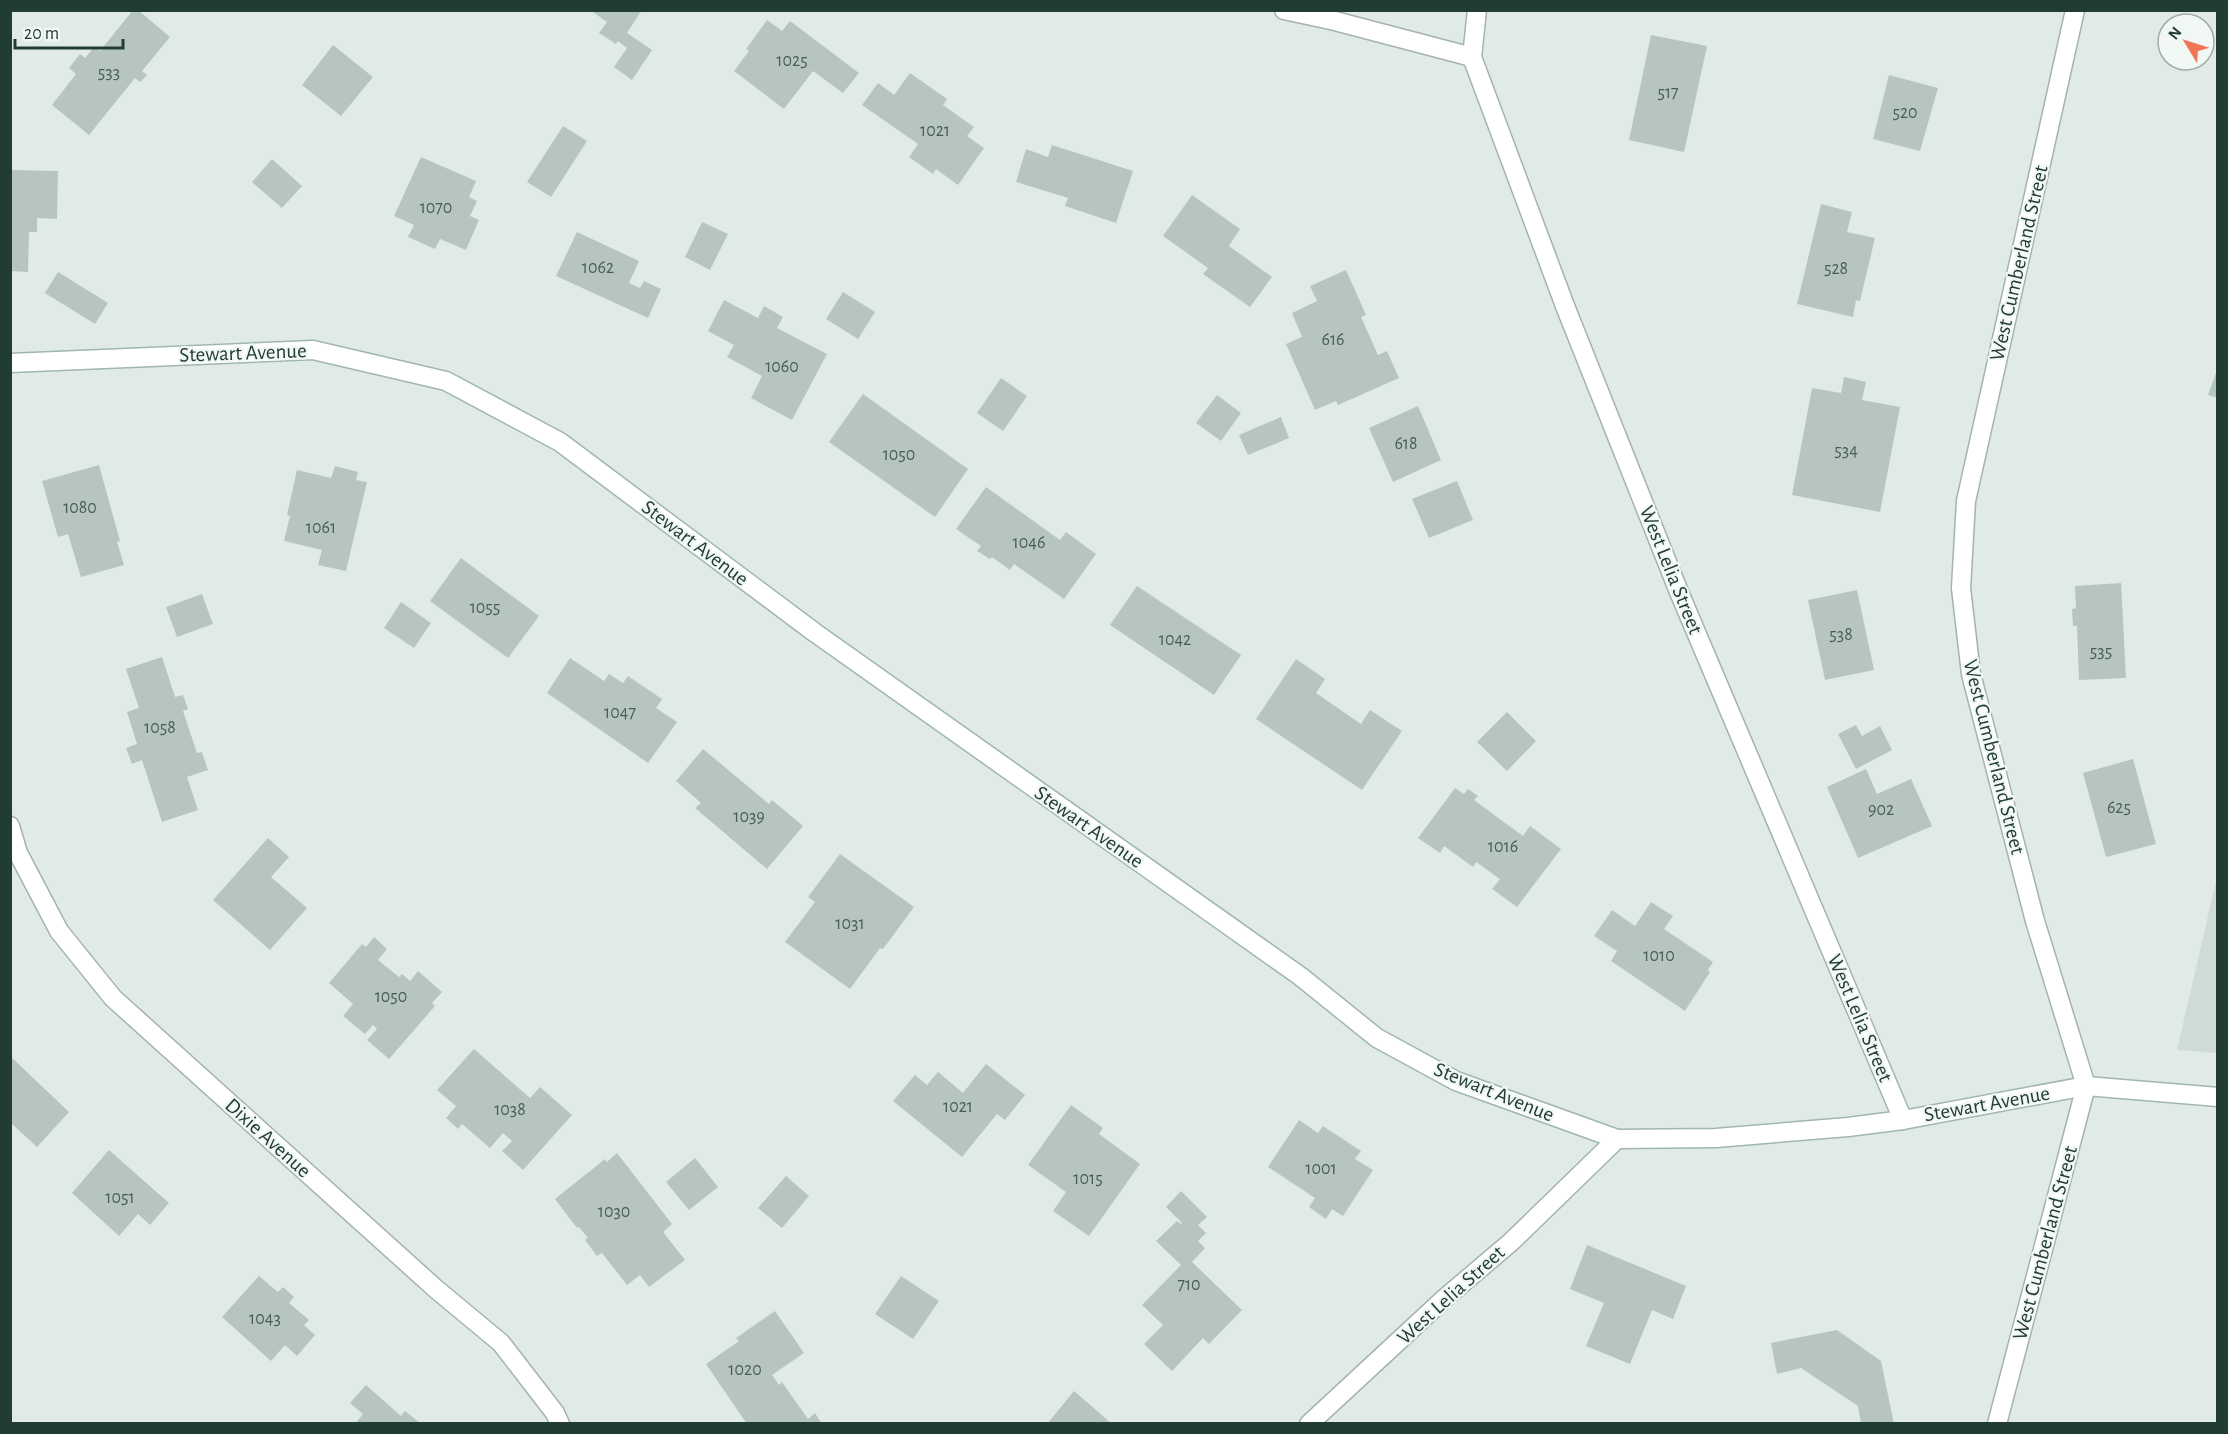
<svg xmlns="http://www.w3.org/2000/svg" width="2228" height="1434" font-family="'Alegreya Sans',sans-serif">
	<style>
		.built { fill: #cfdbd5 }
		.building { fill: #b6c6bf }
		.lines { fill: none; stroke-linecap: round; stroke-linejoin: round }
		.street-casing { stroke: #a4b3ad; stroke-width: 21 }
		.secondary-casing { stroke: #9fb7ad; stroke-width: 21 }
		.street { stroke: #fff; stroke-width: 18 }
		.secondary { stroke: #fff; stroke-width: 18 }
		.labels { text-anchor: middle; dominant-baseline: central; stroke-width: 4.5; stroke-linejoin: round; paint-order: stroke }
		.number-label { font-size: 18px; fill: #465e56 }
		.street-label { font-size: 21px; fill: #213c33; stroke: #f1f8f4 }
	</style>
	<rect width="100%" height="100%" fill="#e1ebe6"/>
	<!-- built -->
	<path class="built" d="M2217,877V1053L2177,1050L2180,1037Z"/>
	<!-- building -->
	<g class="building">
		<path d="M133,10H138L170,37L142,71L147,75L140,82L135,78L89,135L52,105L76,74L69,68L80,54L85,58L94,47L100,51Z"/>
		<path d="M590,10H642L627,33L652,50L632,80L614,67L627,48L618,41L616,44L599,33L607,22Z"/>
		<path d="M767,20L782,31L790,21L859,73L843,93L813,71L784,109L734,71L749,51L746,49Z"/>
		<path d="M1651,35L1707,46L1684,152L1629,140Z"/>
		<path d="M333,45L373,77L341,116L302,85Z"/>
		<path d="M910,73L947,99L943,105L974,127L967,136L984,148L958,185L936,169L933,174L909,157L918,144L862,105L878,83L894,95Z"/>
		<path d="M1889,75L1938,88L1920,151L1873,139Z"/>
		<path d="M563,126L587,141L551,197L527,182Z"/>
		<path d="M1052,145L1133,171L1116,223L1065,206L1068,198L1016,182L1026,149L1048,157Z"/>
		<path d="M421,157L476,181L469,197L477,201L470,216L479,220L466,250L440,239L435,249L408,237L414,225L394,216Z"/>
		<path d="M272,159L302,186L282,208L252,182Z"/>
		<path d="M10,170L58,171L57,219L37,218V232H29L28,272L10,271Z"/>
		<path d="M1192,195L1240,229L1229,246L1272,277L1250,307L1203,274L1208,268L1163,236Z"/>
		<path d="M1821,204L1852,212L1847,232L1875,238L1860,301L1856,300L1853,317L1797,304Z"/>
		<path d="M702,222L728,234L710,270L685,257Z"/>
		<path d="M577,232L639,261L629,283L640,288L644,281L661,289L648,318L556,276Z"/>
		<path d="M1346,270L1366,315L1361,317L1378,355L1387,351L1399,378L1338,405L1336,401L1315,410L1286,344L1302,337L1292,313L1317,301L1310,286Z"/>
		<path d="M58,272L108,303L95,324L45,293Z"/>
		<path d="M843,292L875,312L858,339L826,319Z"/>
		<path d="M724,300L758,318L764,306L783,317L777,328L827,354L792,420L751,398L762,376L727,357L734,345L708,331Z"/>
		<path d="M2218,367V398L2208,395Z"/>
		<path d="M1844,377L1866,382L1862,400L1900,407L1880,512L1792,495L1812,388L1841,393Z"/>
		<path d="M1001,378L1027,396L1003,431L977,413Z"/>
		<path d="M863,394L968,469L935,517L829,442Z"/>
		<path d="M1217,395L1241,413L1221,441L1196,423Z"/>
		<path d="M1418,406L1441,460L1393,482L1369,428Z"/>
		<path d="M1281,417L1289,438L1248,455L1239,435Z"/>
		<path d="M99,465L120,541L117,542L124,565L81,577L68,534L58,537L42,481Z"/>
		<path d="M335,466L358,472L356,480L367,482L346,571L318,565L322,550L284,541L290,516L287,515L297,470L331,478Z"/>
		<path d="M1457,481L1473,520L1429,538L1412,499Z"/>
		<path d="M986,487L1060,540L1066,532L1096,554L1064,599L1014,564L1010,570L992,557L990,559L977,551L981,546L956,529Z"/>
		<path d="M461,558L539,616L508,658L430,601Z"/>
		<path d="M2121,583L2126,678L2079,680L2077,626H2073L2072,609L2076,608L2075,586Z"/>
		<path d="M1137,586L1241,655L1214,695L1110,625Z"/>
		<path d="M1857,590L1874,670L1825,680L1808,600Z"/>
		<path d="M202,594L213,624L177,637L166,607Z"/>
		<path d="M401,602L431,623L414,648L384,628Z"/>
		<path d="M162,657L175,697L183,695L188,709L183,711L197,753L202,752L208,770L187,777L198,810L162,822L142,760L132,764L126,748L137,744L127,712L139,708L126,669Z"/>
		<path d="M570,658L604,681L609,674L623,683L628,676L662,699L656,708L677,722L648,763L547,693Z"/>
		<path d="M1296,659L1325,679L1316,693L1361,724L1370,710L1402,731L1362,790L1256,719Z"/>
		<path d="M1507,712L1536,741L1507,771L1477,742Z"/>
		<path d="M1856,725L1862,736L1880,726L1892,750L1856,769L1838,734Z"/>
		<path d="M703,749L769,804L772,800L803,826L767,869L695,808L701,803L676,781Z"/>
		<path d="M2133,759L2156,844L2106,857L2083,773Z"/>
		<path d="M1866,769L1877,794L1911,779L1932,826L1858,858L1827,787Z"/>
		<path d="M1455,788L1464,794L1468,789L1478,796L1474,800L1523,836L1530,826L1561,849L1517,907L1492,889L1500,879L1476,862L1473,867L1444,846L1440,853L1418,838Z"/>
		<path d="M268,838L289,857L271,877L307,908L270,950L213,900Z"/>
		<path d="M840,854L914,907L883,949L880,948L850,989L785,942L815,902L808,897Z"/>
		<path d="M1651,902L1673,916L1664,929L1713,962L1708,970L1710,972L1685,1011L1611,961L1617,951L1594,936L1612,910L1635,926Z"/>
		<path d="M374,937L387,949L378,960L399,977L402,974L410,981L418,971L442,992L432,1003L435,1006L389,1059L367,1040L377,1029L373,1025L365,1034L343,1016L353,1004L329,983L362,944L366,947Z"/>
		<path d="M474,1049L530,1098L540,1087L572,1115L523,1170L502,1151L512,1141L503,1133L490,1148L462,1124L458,1129L446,1118L456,1106L437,1090Z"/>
		<path d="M10,1056L69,1112L37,1147L10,1122Z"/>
		<path d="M986,1064L1025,1095L1005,1120L997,1114L962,1157L893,1101L915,1075L927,1085L938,1072L963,1093Z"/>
		<path d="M1071,1105L1103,1128L1099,1134L1140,1164L1089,1236L1053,1211L1066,1192L1028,1165Z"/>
		<path d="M1299,1120L1318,1133L1323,1126L1361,1151L1355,1159L1373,1170L1343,1216L1332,1209L1326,1219L1309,1207L1315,1198L1268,1167Z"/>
		<path d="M109,1150L169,1203L150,1225L138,1214L119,1236L72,1193Z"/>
		<path d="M617,1153L672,1224L663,1232L685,1260L649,1287L640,1275L627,1285L602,1253L597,1256L585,1240L588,1238L579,1227L577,1228L555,1199L605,1159L607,1162Z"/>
		<path d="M695,1158L718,1187L689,1210L666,1182Z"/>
		<path d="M786,1176L809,1196L782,1228L758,1208Z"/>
		<path d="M1181,1191L1207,1217L1198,1225L1206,1233L1198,1241L1205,1248L1192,1262L1242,1310L1209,1344L1203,1338L1172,1371L1144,1344L1163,1325L1142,1305L1181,1265L1156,1241L1177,1221L1181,1224L1182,1223L1166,1207Z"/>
		<path d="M1587,1245L1686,1286L1673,1319L1652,1310L1630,1364L1586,1346L1604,1303L1570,1289Z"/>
		<path d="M259,1276L278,1292L283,1287L294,1297L289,1303L309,1320L304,1325L315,1335L297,1356L285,1345L271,1361L222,1317Z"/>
		<path d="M901,1276L939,1301L913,1339L875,1314Z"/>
		<path d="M775,1311L804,1353L772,1375L779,1385L782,1382L808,1419L815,1413L822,1424H747L706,1364L739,1341L736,1338Z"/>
		<path d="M1837,1330L1881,1361L1894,1424H1861L1858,1406L1801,1368L1777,1374L1771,1343Z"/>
		<path d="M366,1385L401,1416L405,1411L421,1424H355L363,1414L350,1403Z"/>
		<path d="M1074,1391L1112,1424H1047Z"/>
	</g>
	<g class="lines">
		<defs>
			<g id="street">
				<path d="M1284,10L1335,21L1472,57"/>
				<path d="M1477,10L1472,57L1565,306L1679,592L1903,1120"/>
				<path d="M10,826L18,853L59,931L113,998L436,1289L501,1343L555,1413L560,1424"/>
				<path d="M1309,1424L1445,1298L1511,1242L1617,1139"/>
				<path d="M1997,1424L2086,1086L2035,921L1971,674L1961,588L1966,501L2075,10"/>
			</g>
			<path id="secondary" d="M10,363L313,350L446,381L560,442L814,632L1300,976L1377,1038L1456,1081L1617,1139L1716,1138L1848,1127L1903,1120L2086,1086L2218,1097"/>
		</defs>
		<!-- street casing -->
		<use href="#street" class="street-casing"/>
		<!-- secondary casing -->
		<use href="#secondary" class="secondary-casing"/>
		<!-- street -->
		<use href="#street" class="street"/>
		<!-- secondary -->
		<use href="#secondary" class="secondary"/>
	</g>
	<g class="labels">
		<!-- number labels -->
		<g class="number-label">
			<text x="792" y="61">1025</text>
			<text x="109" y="73">533</text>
			<text x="1668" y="93">517</text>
			<text x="1905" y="113">520</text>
			<text x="935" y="131">1021</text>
			<text x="436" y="208">1070</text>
			<text x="598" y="268">1062</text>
			<text x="1836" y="269">528</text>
			<text x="1333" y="340">616</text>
			<text x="782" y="367">1060</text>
			<text x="1406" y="444">618</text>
			<text x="1846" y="451">534</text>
			<text x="899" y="455">1050</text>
			<text x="80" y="508">1080</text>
			<text x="321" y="528">1061</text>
			<text x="1029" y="543">1046</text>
			<text x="485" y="608">1055</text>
			<text x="1841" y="635">538</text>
			<text x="1175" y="640">1042</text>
			<text x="2101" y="652">535</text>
			<text x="620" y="713">1047</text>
			<text x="160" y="728">1058</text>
			<text x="2119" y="808">625</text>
			<text x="1881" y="810">902</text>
			<text x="749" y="817">1039</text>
			<text x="1503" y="847">1016</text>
			<text x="850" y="924">1031</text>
			<text x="1659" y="956">1010</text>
			<text x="391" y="997">1050</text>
			<text x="958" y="1107">1021</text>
			<text x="510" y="1110">1038</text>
			<text x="1321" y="1169">1001</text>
			<text x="1088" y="1179">1015</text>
			<text x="120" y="1198">1051</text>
			<text x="614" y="1212">1030</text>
			<text x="1189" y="1285">710</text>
			<text x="265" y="1319">1043</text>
			<text x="745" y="1370">1020</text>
		</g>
		<!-- street labels -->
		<g class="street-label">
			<text transform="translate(2019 263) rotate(-77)">West Cumberland Street</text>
			<text transform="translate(243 353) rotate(-2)">Stewart Avenue</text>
			<text transform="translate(695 543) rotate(37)">Stewart Avenue</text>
			<text transform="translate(1671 570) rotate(68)">West Lelia Street</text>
			<text transform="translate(1994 757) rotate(76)">West Cumberland Street</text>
			<text transform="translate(1089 827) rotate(35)">Stewart Avenue</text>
			<text transform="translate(1860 1018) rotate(67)">West Lelia Street</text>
			<text transform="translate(1494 1092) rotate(22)">Stewart Avenue</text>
			<text transform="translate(1987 1104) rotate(-10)">Stewart Avenue</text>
			<text transform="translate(268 1138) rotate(42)">Dixie Avenue</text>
			<text transform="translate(2045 1243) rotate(-75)">West Cumberland Street</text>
			<text transform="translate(1451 1295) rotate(-42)">West Lelia Street</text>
		</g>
	</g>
	<!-- border -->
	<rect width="2228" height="1434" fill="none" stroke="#213c33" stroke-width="24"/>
	<!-- north arrow -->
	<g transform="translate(2186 42) rotate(308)"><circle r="28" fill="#f1f8f4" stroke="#9eada7" stroke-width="1.5"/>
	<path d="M0-4.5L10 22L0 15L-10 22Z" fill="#f27558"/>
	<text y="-9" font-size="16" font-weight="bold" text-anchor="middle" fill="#213c33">N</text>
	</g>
	<!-- scale -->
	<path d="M15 39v9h108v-9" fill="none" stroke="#213c33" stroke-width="3"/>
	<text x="24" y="39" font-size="18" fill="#213c33" stroke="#f1f8f4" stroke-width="4.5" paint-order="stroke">20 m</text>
</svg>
